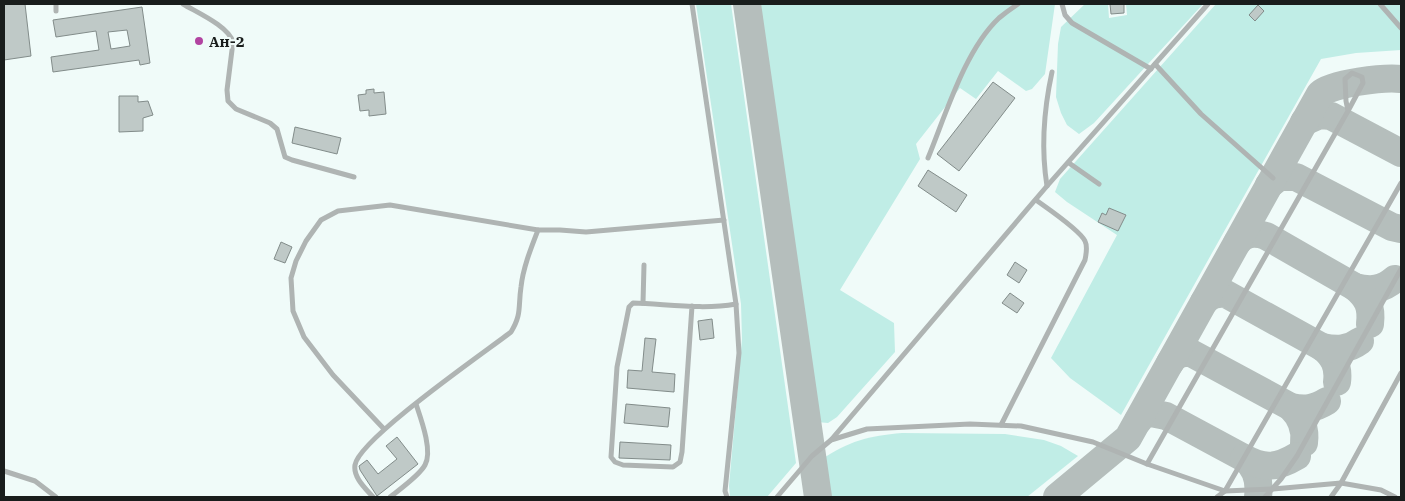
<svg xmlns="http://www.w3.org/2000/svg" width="1405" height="501" font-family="'IBM Plex Serif',serif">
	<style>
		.green { fill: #c0ede6 }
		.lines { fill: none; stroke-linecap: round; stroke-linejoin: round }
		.taxiway { stroke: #b5bebc; stroke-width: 28 }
		.building { fill: #bfc9c7; stroke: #828c8a; fill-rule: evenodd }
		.service { stroke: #afb4b3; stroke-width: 5 }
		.poi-dot { fill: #b243a1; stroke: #f0fbf9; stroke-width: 2 }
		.labels { text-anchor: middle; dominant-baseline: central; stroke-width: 4; stroke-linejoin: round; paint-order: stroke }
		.poi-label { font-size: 15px; font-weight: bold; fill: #191d1c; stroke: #f0fbf9; text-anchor: start }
	</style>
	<rect width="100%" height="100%" fill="#f0fbf9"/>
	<!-- green -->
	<g class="green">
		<path d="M696,4H731L796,463L767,497H730L729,486L742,339L741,304Z"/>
		<path d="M758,4H1055L1045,74L1032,89L1026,91L998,71L976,99L960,88L916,144L920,159L840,290L894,323L895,352L837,417L828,423L817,422Z"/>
		<path d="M1085,4H1108L1109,18L1127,15L1126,4H1203L1094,123L1079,134L1067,125L1061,113L1056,97L1058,44L1061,27Z"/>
		<path d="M1216,4H1401V50L1356,53L1321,59L1121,415L1070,378L1051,358L1117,235L1067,202L1055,192L1060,179Z"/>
		<path d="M902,433L1005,434L1044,440L1061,446L1078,456L1027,497H827L821,460C848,441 869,436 902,433Z"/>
	</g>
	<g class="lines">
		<!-- taxiway -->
		<g class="taxiway">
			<path d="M747,4L818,497"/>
			<path d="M1304,122L1320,115L1331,116L1401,153"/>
			<path d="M1269,185L1279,177H1296L1392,227L1401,229"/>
			<path d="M1237,243C1244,233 1254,232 1266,236L1355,287C1371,291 1382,290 1395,279"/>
			<path d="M1355,287C1368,298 1372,307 1370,324"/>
			<path d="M1204,302C1210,295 1216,293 1226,294L1322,347C1334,356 1339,367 1337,382"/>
			<path d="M1322,347C1337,350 1348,350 1360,341"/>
			<path d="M1170,363C1175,355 1181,352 1191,353L1291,407C1305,410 1314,409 1327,401"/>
			<path d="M1291,407C1301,417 1306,428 1304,443"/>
			<path d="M1138,421L1143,415L1151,413L1166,416L1244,458C1257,468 1260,482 1258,497"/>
			<path d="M1244,458C1264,469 1277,468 1297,456"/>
			<path d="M1057,497L1128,438L1320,94C1332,83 1385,77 1401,79"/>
		</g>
	</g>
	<!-- building -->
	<g class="building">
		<path d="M4,4H25L31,56L4,60Z"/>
		<path d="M1110,4H1124V13L1111,14Z"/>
		<path d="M1258,5L1264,11L1255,21L1249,15Z"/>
		<path d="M142,7L150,63L140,65L139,60L53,72L51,57L99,50L96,31L56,37L53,20ZM127,30L130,46L111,49L108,32Z"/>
		<path d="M993,82L1015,98L959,171L937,154Z"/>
		<path d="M374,89V93L384,92L386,114L369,116V110L360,111L358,95L366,94V90Z"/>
		<path d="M119,96H138V102L148,101L153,115L143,118V131L119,132Z"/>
		<path d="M295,127L341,138L337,154L292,143Z"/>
		<path d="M928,170L967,195L956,212L918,186Z"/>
		<path d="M1109,208L1126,215L1118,231L1098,222L1102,213L1106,215Z"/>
		<path d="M281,242L292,247L285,263L274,259Z"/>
		<path d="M1015,262L1027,270L1019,283L1007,275Z"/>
		<path d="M1010,293L1024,303L1017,313L1002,303Z"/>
		<path d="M712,319L714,338L700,340L698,321Z"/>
		<path d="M645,338L656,339L652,372L675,374L674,392L627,388L628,370L642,371Z"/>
		<path d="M626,404L670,408L668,427L624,423Z"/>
		<path d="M397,437L418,464L377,496L360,470L359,466L367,460L378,474L397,459L386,446Z"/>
		<path d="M620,442L671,445L670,460L619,458Z"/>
	</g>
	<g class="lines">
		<!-- service -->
		<g class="service">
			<path d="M56,4V11"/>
			<path d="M183,4C198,13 228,26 233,42L227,90L228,101L236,109L270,123L277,129L285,157L292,160L354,177"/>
			<path d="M692,4L736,304L739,353L725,491L727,497"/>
			<path d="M1062,4L1065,15L1072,23L1151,69"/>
			<path d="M1380,4L1401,28"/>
			<path d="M1155,64L1201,114L1273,178"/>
			<path d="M928,158C946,114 965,50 999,18C1005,13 1012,8 1018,4"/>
			<path d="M1069,163L1099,184"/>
			<path d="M1047,186C1041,149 1044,109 1052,72"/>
			<path d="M643,303L644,265"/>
			<path d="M692,306L682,452L680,462L673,467L623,465L615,462L611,457L617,367L629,307L633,303C667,304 702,310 736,304"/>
			<path d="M1001,425L1085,260C1086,254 1088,247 1085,241C1080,230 1047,208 1036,200"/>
			<path d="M384,429L333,375L304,337L293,311L291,278L296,261L306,241L321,220L338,211L390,205L538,230"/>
			<path d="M831,440L1047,186L1208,4"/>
			<path d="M1147,464L1348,111L1363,83L1362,77L1352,73L1345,79L1346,101L1348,111"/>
			<path d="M4,471L35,481L56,497"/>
			<path d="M373,497C365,488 353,477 355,465C359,439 485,352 511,332C522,314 518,307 521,287C523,268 531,248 538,230H560L586,232L724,220"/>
			<path d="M390,497C400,489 419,476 425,465C433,451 421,419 416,404"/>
			<path d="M777,497L812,456L831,440L867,429L970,424L1021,426L1093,442L1147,464L1225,491L1273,489L1341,483L1381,490L1395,497"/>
			<path d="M1217,497L1225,491L1401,183"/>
			<path d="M1265,497L1281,479L1297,456L1401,269"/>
			<path d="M1331,497L1341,483L1401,373"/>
		</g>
	</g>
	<!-- markers -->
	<circle class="poi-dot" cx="199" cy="41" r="5"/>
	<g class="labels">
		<!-- poi labels -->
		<g class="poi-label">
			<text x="209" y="41">Ан-2</text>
		</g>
	</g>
	<!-- border -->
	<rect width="1405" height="501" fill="none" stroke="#191d1c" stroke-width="10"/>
</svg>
